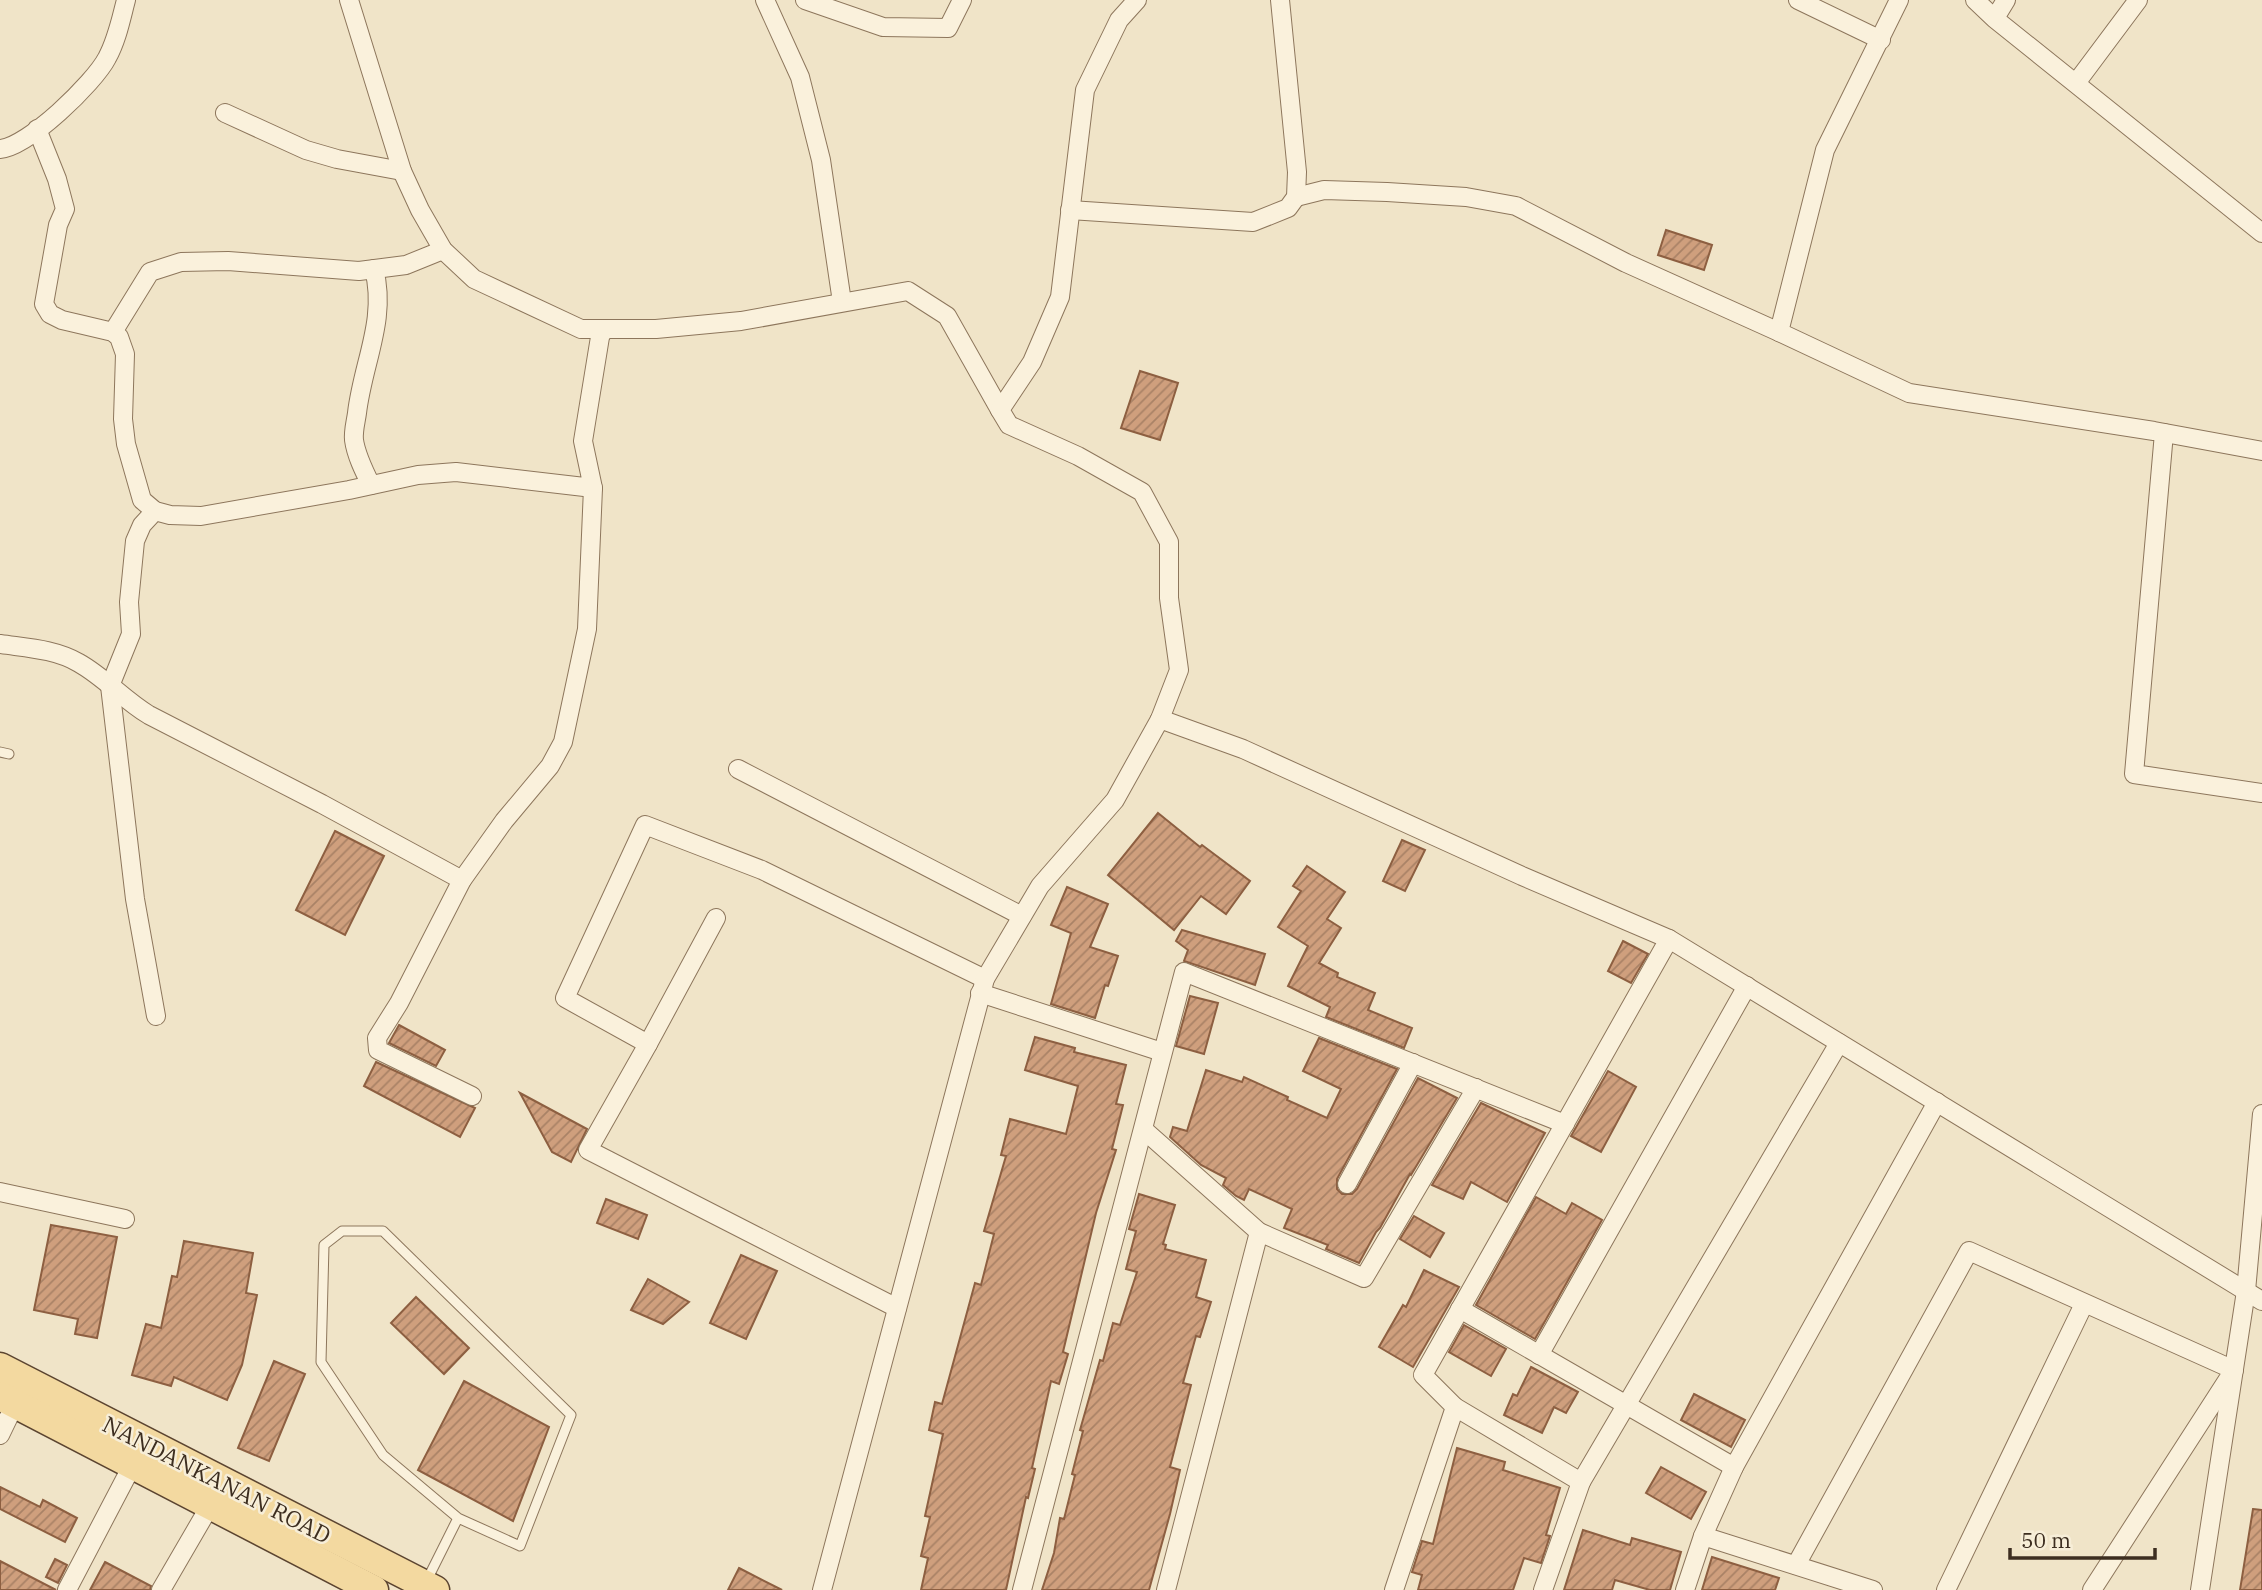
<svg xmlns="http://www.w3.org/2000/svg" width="2262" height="1590" font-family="'IBM Plex Serif',serif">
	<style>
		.building { fill: url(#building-hatch); stroke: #8d5f41; stroke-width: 2 }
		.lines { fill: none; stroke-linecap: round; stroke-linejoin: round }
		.service-casing { stroke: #8d765c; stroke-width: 11 }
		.minor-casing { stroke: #8d765c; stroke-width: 20 }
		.primary-casing { stroke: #5b4430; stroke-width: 31 }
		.service { stroke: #faf1dc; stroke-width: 9 }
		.minor { stroke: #faf1dc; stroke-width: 18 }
		.primary { stroke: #f3d9a0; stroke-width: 28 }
		.labels { text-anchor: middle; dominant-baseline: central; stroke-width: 5; stroke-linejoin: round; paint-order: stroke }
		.street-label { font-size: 23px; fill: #3d2e20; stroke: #f7eed8 }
	</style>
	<defs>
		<pattern id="building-hatch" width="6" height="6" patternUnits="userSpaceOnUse" patternTransform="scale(1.75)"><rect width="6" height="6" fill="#cf9f7d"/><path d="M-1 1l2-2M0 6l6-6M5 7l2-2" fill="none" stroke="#a98266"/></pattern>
	</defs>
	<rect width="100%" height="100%" fill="#f0e4c8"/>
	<!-- building -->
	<g class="building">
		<path d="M1666,230L1712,245L1704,270L1658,255Z"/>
		<path d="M1140,371L1178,383L1160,440L1121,428Z"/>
		<path d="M1158,813L1200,847L1202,845L1250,881L1226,914L1201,896L1174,930L1108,875Z"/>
		<path d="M335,831L384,856L345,935L296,910Z"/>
		<path d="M1402,840L1425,850L1405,891L1383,881Z"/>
		<path d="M1307,866L1345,892L1327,919L1341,928L1319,963L1338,973L1337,977L1375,993L1368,1010L1412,1028L1404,1048L1326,1017L1330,1007L1288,986L1308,946L1278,927L1301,891L1293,886Z"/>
		<path d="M1067,887L1108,904L1090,947L1118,956L1108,986L1105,985L1095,1018L1051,1004L1071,933L1051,925Z"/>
		<path d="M1182,930L1265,954L1255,985L1184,961L1188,950L1176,941Z"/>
		<path d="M1623,941L1648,954L1631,983L1608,971Z"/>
		<path d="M1190,996L1218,1003L1204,1054L1176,1046Z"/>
		<path d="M399,1025L445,1050L436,1066L389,1043Z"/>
		<path d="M1035,1037L1075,1048L1074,1052L1126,1065L1116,1104L1123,1105L1112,1149L1116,1150L1096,1213L1063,1352L1068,1354L1059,1384L1051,1381L1032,1468L1035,1469L1028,1498L1026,1497L1006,1590H921L928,1558L921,1556L930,1517L925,1516L943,1434L929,1430L935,1402L942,1404L975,1283L981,1285L994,1234L984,1231L1006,1156L1001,1155L1010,1119L1066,1134L1078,1086L1025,1070Z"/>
		<path d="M1319,1038L1397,1069L1337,1179V1189L1342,1194H1352L1357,1189L1418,1078L1457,1098L1411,1175L1410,1174L1380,1228L1376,1232L1359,1263L1326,1249L1328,1245L1284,1228L1292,1209L1249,1189L1244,1200L1236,1196L1223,1185L1226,1178L1201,1165L1170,1137L1173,1127L1187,1131L1206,1070L1242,1082L1244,1077L1288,1097L1287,1100L1327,1118L1341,1089L1303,1071Z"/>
		<path d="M376,1062L475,1108L460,1137L364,1086Z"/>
		<path d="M1608,1071L1636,1087L1601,1152L1571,1136Z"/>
		<path d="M520,1093L587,1129L571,1162L552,1152Z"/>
		<path d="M1481,1103L1545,1133L1507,1202L1471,1182L1463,1199L1432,1185Z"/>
		<path d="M1139,1194L1175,1205L1163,1244L1166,1245L1165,1249L1206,1260L1196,1297L1211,1302L1200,1337L1196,1336L1183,1383L1191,1385L1170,1467L1180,1470L1170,1514L1149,1590H1042L1054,1553L1060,1518L1064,1519L1075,1475L1072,1474L1083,1431L1080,1430L1100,1360L1103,1361L1113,1323L1120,1325L1137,1272L1126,1269L1136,1231L1129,1229Z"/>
		<path d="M1536,1197L1566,1214L1572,1203L1602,1220L1535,1339L1476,1305Z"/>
		<path d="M606,1199L647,1215L638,1239L597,1223Z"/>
		<path d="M1414,1216L1444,1233L1430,1257L1400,1239Z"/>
		<path d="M51,1225L117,1237L97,1338L75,1334L78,1319L34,1310Z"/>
		<path d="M184,1241L253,1253L246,1293L257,1295L242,1365L227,1400L174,1377L171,1386L132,1375L146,1324L161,1328L172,1276L177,1277Z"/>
		<path d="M741,1255L777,1271L746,1339L710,1323Z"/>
		<path d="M1424,1270L1459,1287L1413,1367L1379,1347L1403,1305L1406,1307Z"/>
		<path d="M648,1279L689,1302L663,1324L631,1310Z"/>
		<path d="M416,1297L469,1348L444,1374L391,1323Z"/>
		<path d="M1464,1325L1506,1349L1491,1376L1449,1352Z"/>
		<path d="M274,1361L305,1374L269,1461L238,1448Z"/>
		<path d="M1531,1367L1578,1392L1566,1413L1554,1407L1542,1433L1504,1415L1513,1394L1517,1396Z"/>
		<path d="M464,1381L549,1427L513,1521L418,1470Z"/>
		<path d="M1694,1394L1745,1420L1731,1447L1681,1420Z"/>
		<path d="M1457,1448L1505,1462L1503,1470L1560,1488L1546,1535L1550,1536L1541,1563L1524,1558L1513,1590H1418L1422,1575L1412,1572L1422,1541L1433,1544Z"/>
		<path d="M1661,1467L1706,1492L1691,1519L1646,1493Z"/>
		<path d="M0,1487L40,1507L43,1500L77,1518L65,1542L0,1509Z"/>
		<path d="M2253,1509L2262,1510V1590H2240Z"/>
		<path d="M1583,1530L1630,1545L1632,1538L1681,1552L1670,1590H1650L1615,1580L1612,1590H1564Z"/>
		<path d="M1712,1557L1779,1578L1775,1590H1702Z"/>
		<path d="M55,1559L67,1565L58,1583L46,1577Z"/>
		<path d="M0,1561L56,1590H0Z"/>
		<path d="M105,1562L151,1586L150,1590H90Z"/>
		<path d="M739,1568L782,1590H728Z"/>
	</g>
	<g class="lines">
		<defs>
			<g id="service">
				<path d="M0,752L9,754"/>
				<path d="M427,1580L458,1518L383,1455L321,1362L324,1245L342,1231H383L571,1415L520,1546L458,1518"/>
			</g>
			<g id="minor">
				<path d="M349,0L402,171L420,210L443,250L474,279L581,329H656L741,321L908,291L947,316L1000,410"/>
				<path d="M765,0L800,77L821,160L842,302"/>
				<path d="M805,0L883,27L948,28L962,0"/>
				<path d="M1798,0L1881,40"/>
				<path d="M1899,0L1825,150L1779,332L1909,393L2154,431L2262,451"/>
				<path d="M1975,0L1995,19L2262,233"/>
				<path d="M1995,18L2006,0"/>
				<path d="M2076,83L2138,0"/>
				<path d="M225,113L306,150L337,159L402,171"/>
				<path d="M37,129L57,179L65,209L58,225L44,304L50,314L62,320L113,332L119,337L125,354L123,419L126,444L142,500L155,511L170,515L201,516L349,490L418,475L456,472L593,488L583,441L600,337L604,329"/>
				<path d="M0,149C28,147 94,83 107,58C117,40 121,19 126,0"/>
				<path d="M1296,197L1324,190L1387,192L1466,197L1516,206L1626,263L1779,332"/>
				<path d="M1070,210L1253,222L1288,208L1296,197L1297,172L1280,0"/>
				<path d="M113,332L150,272L181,262L228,261L359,271L406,265L443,250"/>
				<path d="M2164,433L2134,774L2262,793"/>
				<path d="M371,485C364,471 356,455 354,440C353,431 356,421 357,413C363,362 387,320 374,269"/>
				<path d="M155,511L142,525L135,541L129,602L131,634L110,686L135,899L156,1016"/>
				<path d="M0,644C27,648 55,649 79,663C104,677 124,700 149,715L322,804L462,880"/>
				<path d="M1160,719L1243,749L1522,876L1669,939L2262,1301"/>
				<path d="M738,769L1022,916"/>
				<path d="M980,993L1162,1052"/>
				<path d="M648,1044L716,918"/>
				<path d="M472,1096L378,1050L377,1038L399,1003L462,880L504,821L550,766L563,742L587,629L593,488"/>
				<path d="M1144,1130L1259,1232L1364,1278L1476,1088"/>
				<path d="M1347,1184L1413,1063"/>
				<path d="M0,1192L125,1219"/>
				<path d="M897,1308L588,1150L648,1044L565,998L645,825L762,870L985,979"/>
				<path d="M1460,1309L1734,1467"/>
				<path d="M1539,1355L1747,986"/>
				<path d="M1455,1407L1581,1482L1839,1043"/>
				<path d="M0,1435L15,1404"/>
				<path d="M1703,1536L1873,1590"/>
				<path d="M1796,1565L1969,1251L2234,1370L2092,1590"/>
				<path d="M67,1590L133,1464"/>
				<path d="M161,1590L211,1504"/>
				<path d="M822,1590L985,979L1040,886L1115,800L1160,719L1179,670L1169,598V542L1142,492L1078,456L1009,425L1000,410L1032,362L1060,297L1085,90L1119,20L1137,0"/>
				<path d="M1022,1590L1184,972L1565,1124"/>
				<path d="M1166,1590L1259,1232"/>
				<path d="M1394,1590L1455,1407L1423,1375L1669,939"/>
				<path d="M1543,1590L1581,1482"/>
				<path d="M1685,1590L1703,1536L1734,1467L1937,1102"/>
				<path d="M1946,1590L2084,1304"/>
				<path d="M2200,1590L2246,1291L2262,1114"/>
			</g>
			<g id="primary">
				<path d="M0,1367L435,1590"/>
				<path d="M0,1396L374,1590"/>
			</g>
		</defs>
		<!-- service casing -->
		<use href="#service" class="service-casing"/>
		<!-- minor casing -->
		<use href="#minor" class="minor-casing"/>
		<!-- primary casing -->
		<use href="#primary" class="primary-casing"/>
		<!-- service -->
		<use href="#service" class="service"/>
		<!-- minor -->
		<use href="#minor" class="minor"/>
		<!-- primary -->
		<use href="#primary" class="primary"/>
	</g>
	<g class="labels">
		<!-- street labels -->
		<g class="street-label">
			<text transform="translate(217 1479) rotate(27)">NANDANKANAN ROAD</text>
		</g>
	</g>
	<!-- scale -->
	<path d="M2010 1548v10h145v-10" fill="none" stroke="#3d2e20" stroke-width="3.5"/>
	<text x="2021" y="1548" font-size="21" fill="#3d2e20" stroke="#f7eed8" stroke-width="5" paint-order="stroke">50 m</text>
</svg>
